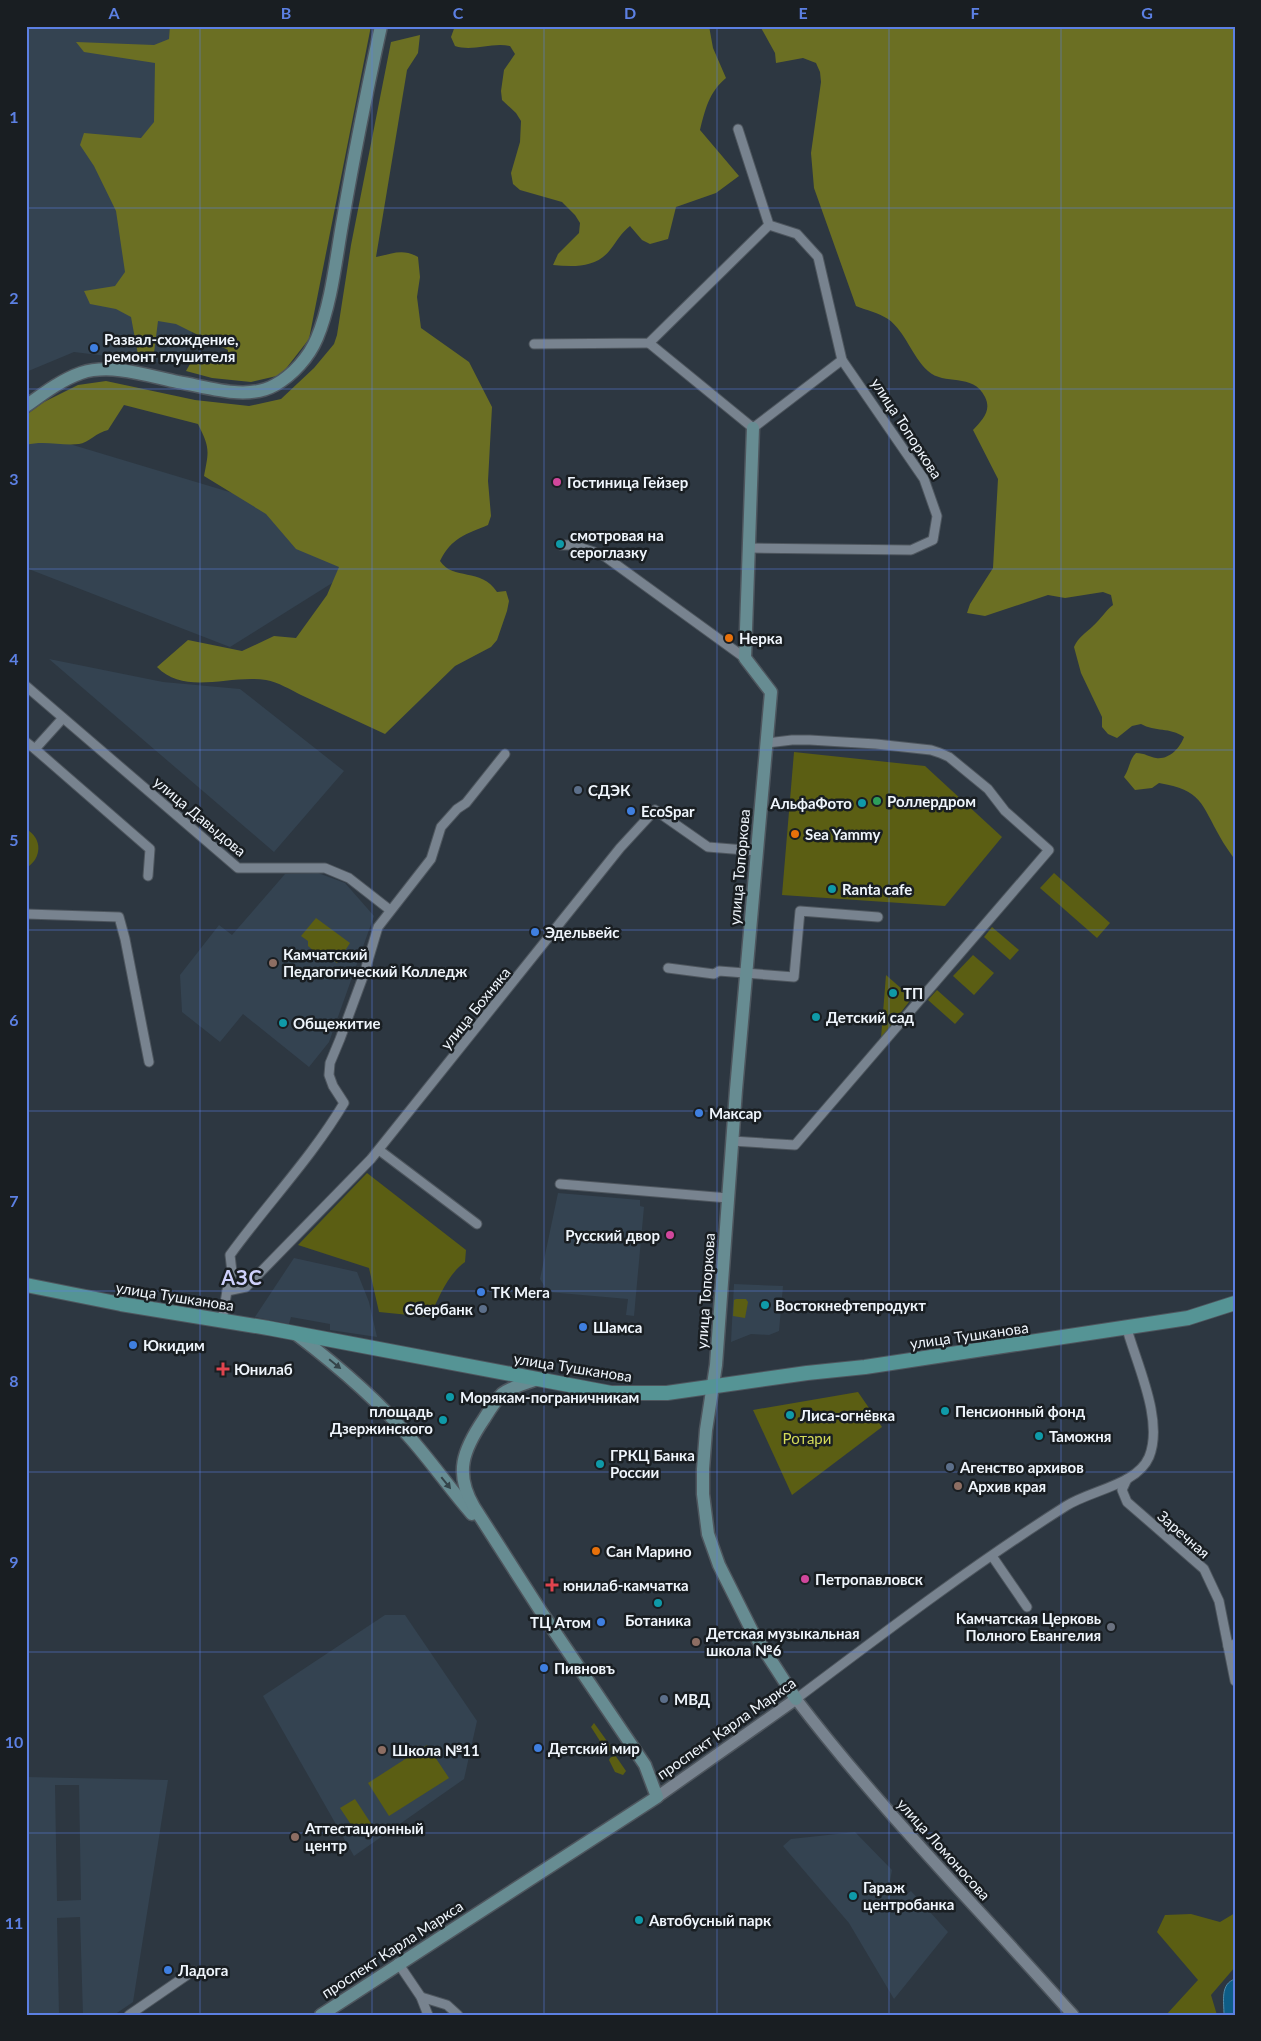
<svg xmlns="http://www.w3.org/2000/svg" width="1261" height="2041" font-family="Lato,sans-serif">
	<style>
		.built { fill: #344351; fill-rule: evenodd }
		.green { fill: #5b5e13 }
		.forest { fill: #6b6f23 }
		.water { fill: #0e5d86; stroke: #528ba9 }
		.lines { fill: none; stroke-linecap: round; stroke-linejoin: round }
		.minor-casing { stroke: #4e565e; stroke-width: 11 }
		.tertiary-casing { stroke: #4e565e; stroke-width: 14 }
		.secondary-casing { stroke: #4e565e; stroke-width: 15 }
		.primary-casing { stroke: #4e565e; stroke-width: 16 }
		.minor { stroke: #78838f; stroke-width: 9 }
		.tertiary { stroke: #78838f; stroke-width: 11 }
		.secondary { stroke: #678c92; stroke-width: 12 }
		.primary { stroke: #559495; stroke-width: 14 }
		.oneway { fill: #344449 }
		.grid { fill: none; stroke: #5c80e3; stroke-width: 1; stroke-opacity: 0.55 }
		.shop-dot { fill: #3f7fe0; stroke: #191e22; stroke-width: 2 }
		.hotel-dot { fill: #d1479c; stroke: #191e22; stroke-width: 2 }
		.culture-dot { fill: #0f9aa8; stroke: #191e22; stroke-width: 2 }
		.food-dot { fill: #e8710a; stroke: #191e22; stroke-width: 2 }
		.service-dot { fill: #5c6f8a; stroke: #191e22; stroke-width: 2 }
		.leisure-dot { fill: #2e9e5b; stroke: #191e22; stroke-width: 2 }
		.education-dot { fill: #8d6e63; stroke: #191e22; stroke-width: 2 }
		.health-dot { fill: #e0444e; stroke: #191e22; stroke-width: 2 }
		.worship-dot { fill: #6b7280; stroke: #191e22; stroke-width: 2 }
		.labels { text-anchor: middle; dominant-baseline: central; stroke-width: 5; stroke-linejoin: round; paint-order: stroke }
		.poi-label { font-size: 15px; font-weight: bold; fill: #eff5fc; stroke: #191e22; text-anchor: start }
		.street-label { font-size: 15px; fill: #eff5fc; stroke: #191e22 }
		.park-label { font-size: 15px; fill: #d4db59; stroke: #191e22 }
		.district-label { font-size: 20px; font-weight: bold; letter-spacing: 1px; fill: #cfd1fc; stroke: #191e22 }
		.neatline { fill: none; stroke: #5c80e3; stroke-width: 2 }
		.grid-label { font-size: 16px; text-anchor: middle; font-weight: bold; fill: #5c80e3 }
	</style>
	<rect width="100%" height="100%" fill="#2d3741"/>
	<!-- built -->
	<g class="built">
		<path d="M26,26H188L201,309L180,365L74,352L26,372Z"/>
		<path d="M33,433L259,501L346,556L337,580L230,647L26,568V436Z"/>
		<path d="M49,659L163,682L240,689L344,771L274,852Z"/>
		<path d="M318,873L345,883L374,916L329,1042L309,1067L243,1014L220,1042L182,1012L180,975L219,925L232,935L285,874Z"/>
		<path d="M558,1193L640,1200V1206L644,1207L634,1316L626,1315L628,1299L548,1292L540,1279Z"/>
		<path d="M294,1258L357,1272L369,1302L377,1337L330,1330V1324L291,1317L289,1324L255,1317Z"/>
		<path d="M734,1284L783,1286L779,1331L769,1335L751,1334L731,1342Z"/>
		<path d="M385,1615H405L477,1721L464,1779L354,1856L263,1696Z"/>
		<path d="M26,1777L168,1780L133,2002L114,2015H83L80,1917L57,1918L59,2015H26ZM55,1785H79L81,1900L57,1901Z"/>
		<path d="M855,1832L892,1870L890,1881L904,1896L911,1891L948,1932L894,1999L849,1923L783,1846L791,1839Z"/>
	</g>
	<!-- green -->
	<g class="green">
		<path d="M794,752L925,766L1002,837L945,906L782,895Z"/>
		<path d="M26,829C43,838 42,859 26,868Z"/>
		<path d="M1054,873L1110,923L1097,938L1040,888Z"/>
		<path d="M316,918L350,943L337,963L327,956L322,958L308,946V941L301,936Z"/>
		<path d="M992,927L1019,950L1010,960L984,937Z"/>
		<path d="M973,955L994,973L974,995L953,976Z"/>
		<path d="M886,975L912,998L881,1038Z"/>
		<path d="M937,990L964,1014L955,1024L928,1000Z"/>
		<path d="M367,1173L466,1250L465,1262C446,1276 440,1297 429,1317L379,1312L369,1268L298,1245Z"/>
		<path d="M736,1299H746L748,1302L745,1318L733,1316L734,1300Z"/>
		<path d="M858,1392L882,1427L792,1495L753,1410Z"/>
		<path d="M594,1723L612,1748L611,1751L607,1752L591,1727Z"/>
		<path d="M427,1745L449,1778L389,1816L368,1783Z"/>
		<path d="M615,1755L626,1771L623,1775L615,1772L609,1760L610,1758Z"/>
		<path d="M355,1799L372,1825L358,1835L340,1808Z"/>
		<path d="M1235,1913V1967L1211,1995L1217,2015H1166L1198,1980L1157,1932L1165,1915L1191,1914L1220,1922Z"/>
	</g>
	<!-- forest -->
	<g class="forest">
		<path d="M170,26H371L309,339L281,375L251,382L212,378L186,371L190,364L227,363L228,350L176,324L158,321L154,353L138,355L131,317L116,309L90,304L84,291L115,286L125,272L116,211L94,166L80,145L84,133L141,138L154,122L155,63L84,52L76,42L154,45L169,39Z"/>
		<path d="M455,26H709L713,48L726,78C709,92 705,110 700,130L739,176L716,193L676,207L668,239L650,244L642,240L630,226C621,233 617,241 610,250C596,268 574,267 553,265L558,254L579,233L580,223L575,215L562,202L520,190L513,184L511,173L520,142L521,121L516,113L502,100L501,91L504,70L515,54L510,46C491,42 473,52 455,46L451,37Z"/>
		<path d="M760,26H1235V860C1230,852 1224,845 1220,837C1201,804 1202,790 1159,783L1152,788L1135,790L1124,777C1130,768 1129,760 1136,753C1145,753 1149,757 1156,758C1169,760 1180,748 1184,737C1170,727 1155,732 1141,724L1132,726L1117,738L1108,734L1102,727V717L1081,673L1074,647C1079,636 1085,634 1093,626C1101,619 1105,611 1113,605L1111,595L1103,592L1065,598L1048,595L985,616L967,613L970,604L993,568L998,479L973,430C982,420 992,411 985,397C973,372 944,386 928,371C912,357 906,332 888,319C879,313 866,310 856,306L814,188L811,153L821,82L820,72L816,63L803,58L776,63L775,53Z"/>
		<path d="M420,35L418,53L407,70L376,257C392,254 402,248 418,257L420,277L417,297L421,328L469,362L492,407L488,481L491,516L488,525C466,534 451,538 440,561C453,581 481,567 497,592L506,591L509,601L507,611L497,640L491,647L455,666L385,734C357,721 329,708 301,695C291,690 278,682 266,680C230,674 185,696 157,667L188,640L242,651L274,636L296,638L327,595L339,567L296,549L266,514L204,476C209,451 210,448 198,424L124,405L108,430C97,432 88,443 79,444C61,446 44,440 26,445V415L44,402L78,385L106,381L195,400L249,406L281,399L314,368L334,344L337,335L351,245L391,42Z"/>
	</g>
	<!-- water -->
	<path class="water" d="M1235,1979V2015H1224C1224,2001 1220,1984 1235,1979Z"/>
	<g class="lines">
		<defs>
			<g id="minor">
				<path d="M738,129L769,225L797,234L818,257L842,360L924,479L937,516L933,540L911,550L749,548"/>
				<path d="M649,343L753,428L842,360"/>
				<path d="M534,344L649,343L769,225"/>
				<path d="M561,545H573L603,555L745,658"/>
				<path d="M26,686L238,868H325L349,878L390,910"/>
				<path d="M63,718L35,749L150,849L148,876"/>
				<path d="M26,742L35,749"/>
				<path d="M26,914L119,917L125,939L149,1062"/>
				<path d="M668,968L714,974L719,971L794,977L800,911L878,917"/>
				<path d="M732,1141L795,1145L1049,850L1005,811L988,789L949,757L940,753L931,750L876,744L810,740H792L767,743"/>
				<path d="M379,1150L477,1224"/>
				<path d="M560,1184L728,1198"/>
				<path d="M227,1291L232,1272L230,1255C267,1204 312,1157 344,1103L333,1086L329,1075L330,1063L340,1039L364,974L378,927L431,859L441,827L457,809L466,803L505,754"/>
				<path d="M222,1320L227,1291L246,1287L371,1159L620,848L655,810L708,847L757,851"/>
				<path d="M1127,1479L1122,1490L1127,1502L1204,1569L1219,1601L1228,1646L1235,1644"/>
				<path d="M992,1556L1027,1607"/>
				<path d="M1228,1646L1235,1681"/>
				<path d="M796,1699C885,1632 973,1565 1066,1506C1091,1490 1137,1485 1149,1457C1164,1421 1137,1365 1127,1329"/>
				<path d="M398,1963L421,1997L428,2015"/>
				<path d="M421,1997L447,2005L458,2015"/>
				<path d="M129,2015L193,1971"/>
			</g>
			<path id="tertiary" d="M657,1797L796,1699C881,1810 980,1910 1073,2015"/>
			<g id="secondary">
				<path d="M26,406C44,393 61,380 81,373C111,363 149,376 178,382C208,387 247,401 275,385C293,375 309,357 317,338C332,302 336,257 343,219C354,155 367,90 381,26"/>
				<path d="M753,428L745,658L771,692L736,1090L716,1365L706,1430L703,1469V1494L708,1534L719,1565L752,1631L796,1699"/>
				<path d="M296,1334C338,1366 378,1400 412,1440C433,1464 451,1490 472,1514"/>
				<path d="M321,2015L657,1797L645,1765L540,1610L474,1507C454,1473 463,1450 484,1419C489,1411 495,1401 502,1394C511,1387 527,1383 537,1379"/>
			</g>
			<path id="primary" d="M26,1285L121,1304L268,1328L611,1393H667L807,1373L865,1367L1188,1318L1235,1303"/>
		</defs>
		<!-- minor casing -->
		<use href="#minor" class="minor-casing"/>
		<!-- tertiary casing -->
		<use href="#tertiary" class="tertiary-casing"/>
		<!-- secondary casing -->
		<use href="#secondary" class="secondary-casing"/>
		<!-- primary casing -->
		<use href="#primary" class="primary-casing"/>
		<!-- minor -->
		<use href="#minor" class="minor"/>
		<!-- tertiary -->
		<use href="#tertiary" class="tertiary"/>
		<!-- secondary -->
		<use href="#secondary" class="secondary"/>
		<!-- primary -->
		<use href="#primary" class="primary"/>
	</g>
	<!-- one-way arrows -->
	<defs><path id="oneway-solid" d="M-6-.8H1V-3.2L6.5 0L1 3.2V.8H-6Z" transform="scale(1.25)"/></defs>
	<g class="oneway">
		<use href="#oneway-solid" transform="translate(335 1364) rotate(39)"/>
		<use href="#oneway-solid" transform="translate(446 1483) rotate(51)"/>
	</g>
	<!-- grid -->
	<path class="grid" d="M200,26V2015M372,26V2015M544,26V2015M717,26V2015M889,26V2015M1061,26V2015M26,208H1235M26,389H1235M26,569H1235M26,750H1235M26,930H1235M26,1111H1235M26,1291H1235M26,1472H1235M26,1652H1235M26,1833H1235"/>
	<!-- markers -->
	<g class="shop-dot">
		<circle cx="94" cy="348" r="5"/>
		<circle cx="631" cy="811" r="5"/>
		<circle cx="535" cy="932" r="5"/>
		<circle cx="699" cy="1113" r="5"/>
		<circle cx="481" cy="1292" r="5"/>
		<circle cx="583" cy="1327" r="5"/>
		<circle cx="133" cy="1345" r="5"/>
		<circle cx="601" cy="1622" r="5"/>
		<circle cx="544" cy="1668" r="5"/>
		<circle cx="538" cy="1748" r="5"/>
		<circle cx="168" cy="1970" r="5"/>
	</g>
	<g class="hotel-dot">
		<circle cx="557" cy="482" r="5"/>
		<circle cx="670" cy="1235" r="5"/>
		<circle cx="805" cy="1579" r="5"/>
	</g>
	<g class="culture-dot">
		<circle cx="560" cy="544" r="5"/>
		<circle cx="862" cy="803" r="5"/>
		<circle cx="832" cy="889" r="5"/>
		<circle cx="893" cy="993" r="5"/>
		<circle cx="816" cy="1017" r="5"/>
		<circle cx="283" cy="1023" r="5"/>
		<circle cx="765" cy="1305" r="5"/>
		<circle cx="450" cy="1397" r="5"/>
		<circle cx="945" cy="1411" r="5"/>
		<circle cx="790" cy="1415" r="5"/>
		<circle cx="443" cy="1420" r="5"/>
		<circle cx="1039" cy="1436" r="5"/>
		<circle cx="600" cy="1464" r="5"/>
		<circle cx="658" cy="1603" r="5"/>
		<circle cx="853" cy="1896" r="5"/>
		<circle cx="639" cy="1920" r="5"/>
	</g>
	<g class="food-dot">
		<circle cx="729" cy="638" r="5"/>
		<circle cx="795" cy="834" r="5"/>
		<circle cx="596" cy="1551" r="5"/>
	</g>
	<g class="service-dot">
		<circle cx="578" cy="790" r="5"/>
		<circle cx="483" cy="1309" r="5"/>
		<circle cx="950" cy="1467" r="5"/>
		<circle cx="664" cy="1699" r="5"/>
	</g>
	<circle class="leisure-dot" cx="877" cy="801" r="5"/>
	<g class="education-dot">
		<circle cx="273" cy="963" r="5"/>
		<circle cx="958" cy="1486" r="5"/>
		<circle cx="696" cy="1642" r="5"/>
		<circle cx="382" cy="1750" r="5"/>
		<circle cx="295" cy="1837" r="5"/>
	</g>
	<g class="health-dot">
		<path d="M220.5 1361.5h5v5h5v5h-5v5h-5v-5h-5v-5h5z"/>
		<path d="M549.5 1577.5h5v5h5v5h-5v5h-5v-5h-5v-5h5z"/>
	</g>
	<circle class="worship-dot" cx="1111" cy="1627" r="5"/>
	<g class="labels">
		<!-- poi labels -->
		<g class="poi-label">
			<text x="104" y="339">Развал-схождение,<tspan x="104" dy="17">ремонт глушителя</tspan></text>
			<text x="567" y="482">Гостиница Гейзер</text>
			<text x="570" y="535">смотровая на<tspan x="570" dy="17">сероглазку</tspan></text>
			<text x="739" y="638">Нерка</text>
			<text x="588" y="790">СДЭК</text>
			<text x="887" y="801">Роллердром</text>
			<text x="852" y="803" text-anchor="end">АльфаФото</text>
			<text x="641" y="811">EcoSpar</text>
			<text x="805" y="834">Sea Yammy</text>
			<text x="842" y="889">Ranta cafe</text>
			<text x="545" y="932">Эдельвейс</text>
			<text x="283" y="954">Камчатский<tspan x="283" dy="17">Педагогический Колледж</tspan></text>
			<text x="903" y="993">ТП</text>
			<text x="826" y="1017">Детский сад</text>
			<text x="293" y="1023">Общежитие</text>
			<text x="709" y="1113">Максар</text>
			<text x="660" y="1235" text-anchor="end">Русский двор</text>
			<text x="491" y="1292">ТК Мега</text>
			<text x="775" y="1305">Востокнефтепродукт</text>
			<text x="473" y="1309" text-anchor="end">Сбербанк</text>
			<text x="593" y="1327">Шамса</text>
			<text x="143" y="1345">Юкидим</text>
			<text x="234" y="1369">Юнилаб</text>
			<text x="460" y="1397">Морякам-пограничникам</text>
			<text x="433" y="1411" text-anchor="end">площадь<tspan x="433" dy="17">Дзержинского</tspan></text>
			<text x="955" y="1411">Пенсионный фонд</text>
			<text x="800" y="1415">Лиса-огнёвка</text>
			<text x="1049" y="1436">Таможня</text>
			<text x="610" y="1455">ГРКЦ Банка<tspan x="610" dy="17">России</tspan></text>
			<text x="960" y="1467">Агенство архивов</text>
			<text x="968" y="1486">Архив края</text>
			<text x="606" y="1551">Сан Марино</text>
			<text x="815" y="1579">Петропавловск</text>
			<text x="563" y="1585">юнилаб-камчатка</text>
			<text x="1101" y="1618" text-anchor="end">Камчатская Церковь<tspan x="1101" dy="17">Полного Евангелия</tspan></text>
			<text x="658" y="1620" text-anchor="middle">Ботаника</text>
			<text x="591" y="1622" text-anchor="end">ТЦ Атом</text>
			<text x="706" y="1633">Детская музыкальная<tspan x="706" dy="17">школа №6</tspan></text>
			<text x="554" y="1668">Пивновъ</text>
			<text x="674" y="1699">МВД</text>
			<text x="548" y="1748">Детский мир</text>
			<text x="392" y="1750">Школа №11</text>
			<text x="305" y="1828">Аттестационный<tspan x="305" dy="17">центр</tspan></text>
			<text x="863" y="1887">Гараж<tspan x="863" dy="17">центробанка</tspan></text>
			<text x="649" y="1920">Автобусный парк</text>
			<text x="178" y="1970">Ладога</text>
		</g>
		<!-- street labels -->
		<g class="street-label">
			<text transform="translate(907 428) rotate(57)">улица Топоркова</text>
			<text transform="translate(200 816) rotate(40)">улица Давыдова</text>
			<text transform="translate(739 867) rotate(-85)">улица Топоркова</text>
			<text transform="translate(475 1008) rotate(-51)">улица Бохняка</text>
			<text transform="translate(705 1291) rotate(-86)">улица Топоркова</text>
			<text transform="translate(175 1296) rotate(9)">улица Тушканова</text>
			<text transform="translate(969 1335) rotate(-8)">улица Тушканова</text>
			<text transform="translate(573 1367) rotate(9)">улица Тушканова</text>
			<text transform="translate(1184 1534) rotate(41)">Заречная</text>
			<text transform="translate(726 1728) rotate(-35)">проспект Карла Маркса</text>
			<text transform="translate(944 1849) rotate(48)">улица Ломоносова</text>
			<text transform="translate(392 1949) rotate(-33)">проспект Карла Маркса</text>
		</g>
		<!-- park labels -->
		<g class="park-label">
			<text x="807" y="1438">Ротари</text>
		</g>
		<!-- district labels -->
		<g class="district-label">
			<text x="242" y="1277">АЗС</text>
		</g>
	</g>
	<!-- border -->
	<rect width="1261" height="2041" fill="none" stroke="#191e22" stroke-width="55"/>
	<rect x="28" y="28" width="1206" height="1986" class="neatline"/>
	<g class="grid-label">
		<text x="114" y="19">A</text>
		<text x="286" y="19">B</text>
		<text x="458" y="19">C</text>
		<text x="630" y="19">D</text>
		<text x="803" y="19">E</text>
		<text x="975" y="19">F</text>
		<text x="1147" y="19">G</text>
		<text x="14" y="123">1</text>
		<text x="14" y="304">2</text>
		<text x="14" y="485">3</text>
		<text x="14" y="665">4</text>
		<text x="14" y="846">5</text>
		<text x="14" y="1026">6</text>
		<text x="14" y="1207">7</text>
		<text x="14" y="1387">8</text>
		<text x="14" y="1568">9</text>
		<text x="14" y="1748">10</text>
		<text x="14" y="1929">11</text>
	</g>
</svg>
